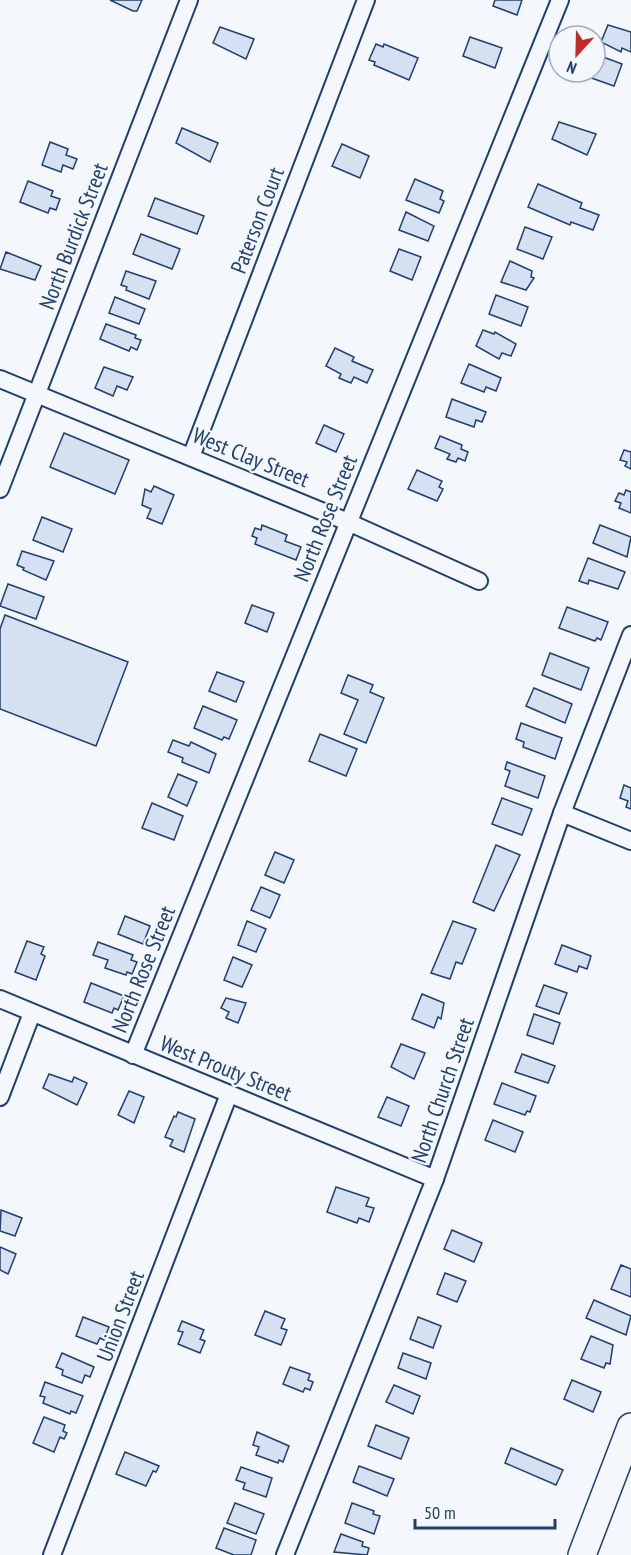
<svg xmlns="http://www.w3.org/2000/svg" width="631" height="1555" font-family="'PT Sans Narrow',sans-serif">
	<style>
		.building { fill: #d5e0f0; stroke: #1d3f73; stroke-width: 1.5 }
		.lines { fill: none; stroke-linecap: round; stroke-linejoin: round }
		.street-casing { stroke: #1d3f73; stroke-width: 20 }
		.primary-casing { stroke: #1d3f73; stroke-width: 30 }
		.street { stroke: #f4f7fb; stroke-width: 16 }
		.primary { stroke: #f4f7fb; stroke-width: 27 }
		.labels { text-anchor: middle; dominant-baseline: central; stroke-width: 4.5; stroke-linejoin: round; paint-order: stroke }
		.street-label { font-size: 22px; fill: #1d3f73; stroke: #f4f7fb }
	</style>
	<rect width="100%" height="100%" fill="#f4f7fb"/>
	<!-- building -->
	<g class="building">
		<path d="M110,0H142L137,11H133Z"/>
		<path d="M495,0H522L517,15L493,6Z"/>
		<path d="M608,25L631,32V52L622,48L621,52L601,42Z"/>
		<path d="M220,27L254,39L246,59L213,43Z"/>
		<path d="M470,37L502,48L495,68L463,56Z"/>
		<path d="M376,44L383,47L384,44L418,58L409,80L374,65L375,62L369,60Z"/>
		<path d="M595,54L622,64L614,86L583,75L584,72H595Z"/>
		<path d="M559,122L596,134L587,155L552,139Z"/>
		<path d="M182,128L218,143L210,162L176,143Z"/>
		<path d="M50,142L68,149L66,155L77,159L73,169L63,165L61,172L42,165Z"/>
		<path d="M342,144L369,156L360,178L332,166Z"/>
		<path d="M415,179L443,191L440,199L444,201L439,213L406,200Z"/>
		<path d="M28,181L53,191L51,196L60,199L56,210L50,208L48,213L20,202Z"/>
		<path d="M538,184L582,203L580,208L599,215L593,230L571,222L570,225L528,207Z"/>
		<path d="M155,198L204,216L197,234L148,216Z"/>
		<path d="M406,212L434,226L428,241L399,230Z"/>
		<path d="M525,227L552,237L543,259L517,249Z"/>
		<path d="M141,234L180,249L172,269L133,254Z"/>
		<path d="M399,249L421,257L412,280L390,271Z"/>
		<path d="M6,252L41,266L35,280L0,269Z"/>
		<path d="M510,261L532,271L531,277L534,278L526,290L501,282Z"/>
		<path d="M126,271L156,281L149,299L126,290L127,287L121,285Z"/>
		<path d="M496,295L528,307L521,326L489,314Z"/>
		<path d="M115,297L145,309L139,324L109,313Z"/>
		<path d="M106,324L136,335L135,338L141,340L137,350L131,347L129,351L100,339Z"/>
		<path d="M483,330L494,334L495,332L516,344L511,356L502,353L499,359L476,346Z"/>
		<path d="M335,348L354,357L352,361L373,370L367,383L354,377L351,383L339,378L341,374L326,366Z"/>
		<path d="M469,364L501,378L496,391L486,387L484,392L461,383Z"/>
		<path d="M104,367L133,377L127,390L117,386L113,396L95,388Z"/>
		<path d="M452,399L486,412L482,422L476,420L474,427L446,417Z"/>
		<path d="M324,425L344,434L336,452L316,443Z"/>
		<path d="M64,433L129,460L115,494L50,467Z"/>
		<path d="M440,436L462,445L461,449L468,452L465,461L458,458L456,462L447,459L450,454L435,448Z"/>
		<path d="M624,450L631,452V469L625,466L627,462L620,460Z"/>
		<path d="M417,470L442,481L439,487L443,489L437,501L408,489Z"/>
		<path d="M154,486L174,495L162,524L147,518L151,509L142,505L145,489L151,492Z"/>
		<path d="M626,490L631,492V513L619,508L621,503L615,501L619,493L624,495Z"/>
		<path d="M42,517L72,529L63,552L33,540Z"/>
		<path d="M262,525L287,535L285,541L301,547L296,560L255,544L257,538L252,536L255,528L261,530Z"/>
		<path d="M600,525L631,537L627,557L593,543Z"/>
		<path d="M22,551L54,561L46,580L23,570L24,568L17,565Z"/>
		<path d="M588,558L625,572L618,589L589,580L588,584L579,581Z"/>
		<path d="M8,584L44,597L36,619L0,606Z"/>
		<path d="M252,605L274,613L267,632L245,623Z"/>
		<path d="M567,607L608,622L601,640L597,638L595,641L559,628Z"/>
		<path d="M5,615L128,662L96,746L0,709V629Z"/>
		<path d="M550,653L589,668L581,690L542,675Z"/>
		<path d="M217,672L244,682L236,702L209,691Z"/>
		<path d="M348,675L373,685L370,692L384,698L366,743L344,734L358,700L341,693Z"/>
		<path d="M534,688L572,704L565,723L526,706Z"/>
		<path d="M203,706L237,720L229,739L224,737L222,740L194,728Z"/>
		<path d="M521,723L562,738L555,759L523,747L524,742L516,739Z"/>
		<path d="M320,734L357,749L346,776L309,761Z"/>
		<path d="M173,740L189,746L191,742L216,754L209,773L182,762L183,758L168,752Z"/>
		<path d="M507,762L545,776L538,798L505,786L510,771L505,769Z"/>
		<path d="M178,774L197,782L187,806L168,797Z"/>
		<path d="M624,785L631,788V809L626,807L628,801L620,798Z"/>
		<path d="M502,798L532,809L522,835L492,824Z"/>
		<path d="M152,803L183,816L174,840L142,828Z"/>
		<path d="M496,845L520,855L494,911L473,902Z"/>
		<path d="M275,852L294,860L284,883L265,875Z"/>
		<path d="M261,887L280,895L270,918L251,910Z"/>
		<path d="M125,916L150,926L143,944L118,934Z"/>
		<path d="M247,921L266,929L256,952L238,945Z"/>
		<path d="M453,921L476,929L462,964L456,962L450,979L431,973Z"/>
		<path d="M27,941L44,947L41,954L45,956L36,980L15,972Z"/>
		<path d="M98,942L133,955L131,960L137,962L132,974L127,972L126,975L105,968L108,960L93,955Z"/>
		<path d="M562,945L591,956L587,969L579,966L577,972L555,964Z"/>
		<path d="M233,957L252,965L242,987L224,980Z"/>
		<path d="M91,983L124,996L118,1010L114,1008L112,1013L84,1002Z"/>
		<path d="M544,985L567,993L559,1014L536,1006Z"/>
		<path d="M422,994L444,1003L441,1019L438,1017L434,1028L412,1019Z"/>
		<path d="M226,998L246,1003L238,1023L226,1018L229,1012L221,1008Z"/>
		<path d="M534,1014L560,1023L553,1044L527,1035Z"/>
		<path d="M401,1044L425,1053L414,1079L391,1067Z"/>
		<path d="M522,1054L555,1066L548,1083L515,1072Z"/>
		<path d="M49,1074L72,1082L74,1077L87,1083L77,1105L43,1088Z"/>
		<path d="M502,1083L536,1096L530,1112L527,1111L525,1115L494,1104Z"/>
		<path d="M129,1091L144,1097L134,1123L118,1115Z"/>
		<path d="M387,1097L409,1106L401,1126L378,1117Z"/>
		<path d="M178,1112L195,1119L184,1152L170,1146L173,1140L165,1137L174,1116L176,1117Z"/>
		<path d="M493,1120L523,1132L515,1152L485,1140Z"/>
		<path d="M336,1187L369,1198L366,1206L374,1208L369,1222L359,1218L357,1223L327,1212Z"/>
		<path d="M1,1210L22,1218L15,1236L0,1231Z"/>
		<path d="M452,1230L482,1243L474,1262L444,1249Z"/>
		<path d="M0,1247L16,1254L8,1274L0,1270Z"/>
		<path d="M621,1265L631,1269V1297L611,1289Z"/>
		<path d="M445,1273L466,1281L457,1302L437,1294Z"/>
		<path d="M594,1300L631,1316L626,1335L586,1318Z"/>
		<path d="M265,1311L285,1319L281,1328L287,1330L281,1345L255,1335Z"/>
		<path d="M83,1317L109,1327L104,1340L100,1338L97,1344L76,1336Z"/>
		<path d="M418,1317L441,1326L433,1348L410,1339Z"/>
		<path d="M182,1321L204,1330L200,1339L205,1341L200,1353L178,1344L183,1332L178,1331Z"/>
		<path d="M591,1336L613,1345L610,1364L606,1363L604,1368L581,1359Z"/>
		<path d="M62,1353L94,1367L90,1377L85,1375L82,1383L62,1375L63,1370L56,1367Z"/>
		<path d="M403,1353L431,1363L426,1379L398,1368Z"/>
		<path d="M290,1367L310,1374L308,1380L313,1382L310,1390L305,1388L303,1392L283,1384Z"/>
		<path d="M572,1380L601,1392L593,1412L564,1399Z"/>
		<path d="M45,1382L83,1396L76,1413L71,1411L70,1414L43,1403L45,1397L40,1396Z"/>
		<path d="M394,1385L420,1396L413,1414L386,1402Z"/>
		<path d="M44,1417L65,1425L63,1431L67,1433L64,1439L60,1437L54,1452L33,1443Z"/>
		<path d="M376,1425L409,1438L401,1459L368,1446Z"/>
		<path d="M257,1432L289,1446L283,1462L279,1460L278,1463L256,1455L259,1447L253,1445Z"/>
		<path d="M511,1448L563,1470L556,1485L505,1463Z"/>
		<path d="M125,1452L159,1466L156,1472L153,1471L146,1486L116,1474Z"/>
		<path d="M359,1466L394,1479L387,1496L353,1482Z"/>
		<path d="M241,1467L272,1478L266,1497L243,1489L245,1483L236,1480Z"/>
		<path d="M235,1503L264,1514L256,1534L227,1523Z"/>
		<path d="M352,1503L374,1511L373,1514L380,1516L374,1534L345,1523Z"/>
		<path d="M224,1528L256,1540L251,1555H234L216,1548Z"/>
		<path d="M341,1534L363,1542L362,1546L369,1548L367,1555L334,1552Z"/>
	</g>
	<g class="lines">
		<defs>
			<g id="street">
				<path d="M0,379L348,522L479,581"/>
				<path d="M191,457L366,0"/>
				<path d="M0,489L189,0"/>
				<path d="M562,813L631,841"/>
				<path d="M0,999L435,1179"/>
				<path d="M133,1055L560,0"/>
				<path d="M0,1097L32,1013"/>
				<path d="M52,1555L229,1094"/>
				<path d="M285,1555L435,1179L562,813L631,635"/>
			</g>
			<path id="primary" d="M582,1555L631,1427"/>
		</defs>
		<!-- street casing -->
		<use href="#street" class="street-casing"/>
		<!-- primary casing -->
		<use href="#primary" class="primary-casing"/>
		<!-- street -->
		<use href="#street" class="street"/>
		<!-- primary -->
		<use href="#primary" class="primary"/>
	</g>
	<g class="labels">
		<!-- street labels -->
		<g class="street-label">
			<text transform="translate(257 220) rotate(-69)">Paterson Court</text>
			<text transform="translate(73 236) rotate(-69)">North Burdick Street</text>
			<text transform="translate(251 457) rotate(22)">West Clay Street</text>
			<text transform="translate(325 518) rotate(-68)">North Rose Street</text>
			<text transform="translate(143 969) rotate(-68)">North Rose Street</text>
			<text transform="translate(226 1068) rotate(22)">West Prouty Street</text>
			<text transform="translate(442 1090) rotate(-71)">North Church Street</text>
			<text transform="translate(120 1316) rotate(-69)">Union Street</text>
		</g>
	</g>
	<!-- north arrow -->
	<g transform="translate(577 54) rotate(202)"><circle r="28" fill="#f4f7fb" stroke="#9eadc5" stroke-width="1.5"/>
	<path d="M0-4.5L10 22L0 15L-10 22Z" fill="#c62828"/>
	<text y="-9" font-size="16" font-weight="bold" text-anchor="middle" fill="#1d3f73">N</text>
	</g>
	<!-- scale -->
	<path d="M415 1519v9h140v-9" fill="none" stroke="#1d3f73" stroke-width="3"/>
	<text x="424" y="1519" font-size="18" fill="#1d3f73" stroke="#f4f7fb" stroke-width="4.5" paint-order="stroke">50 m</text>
</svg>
